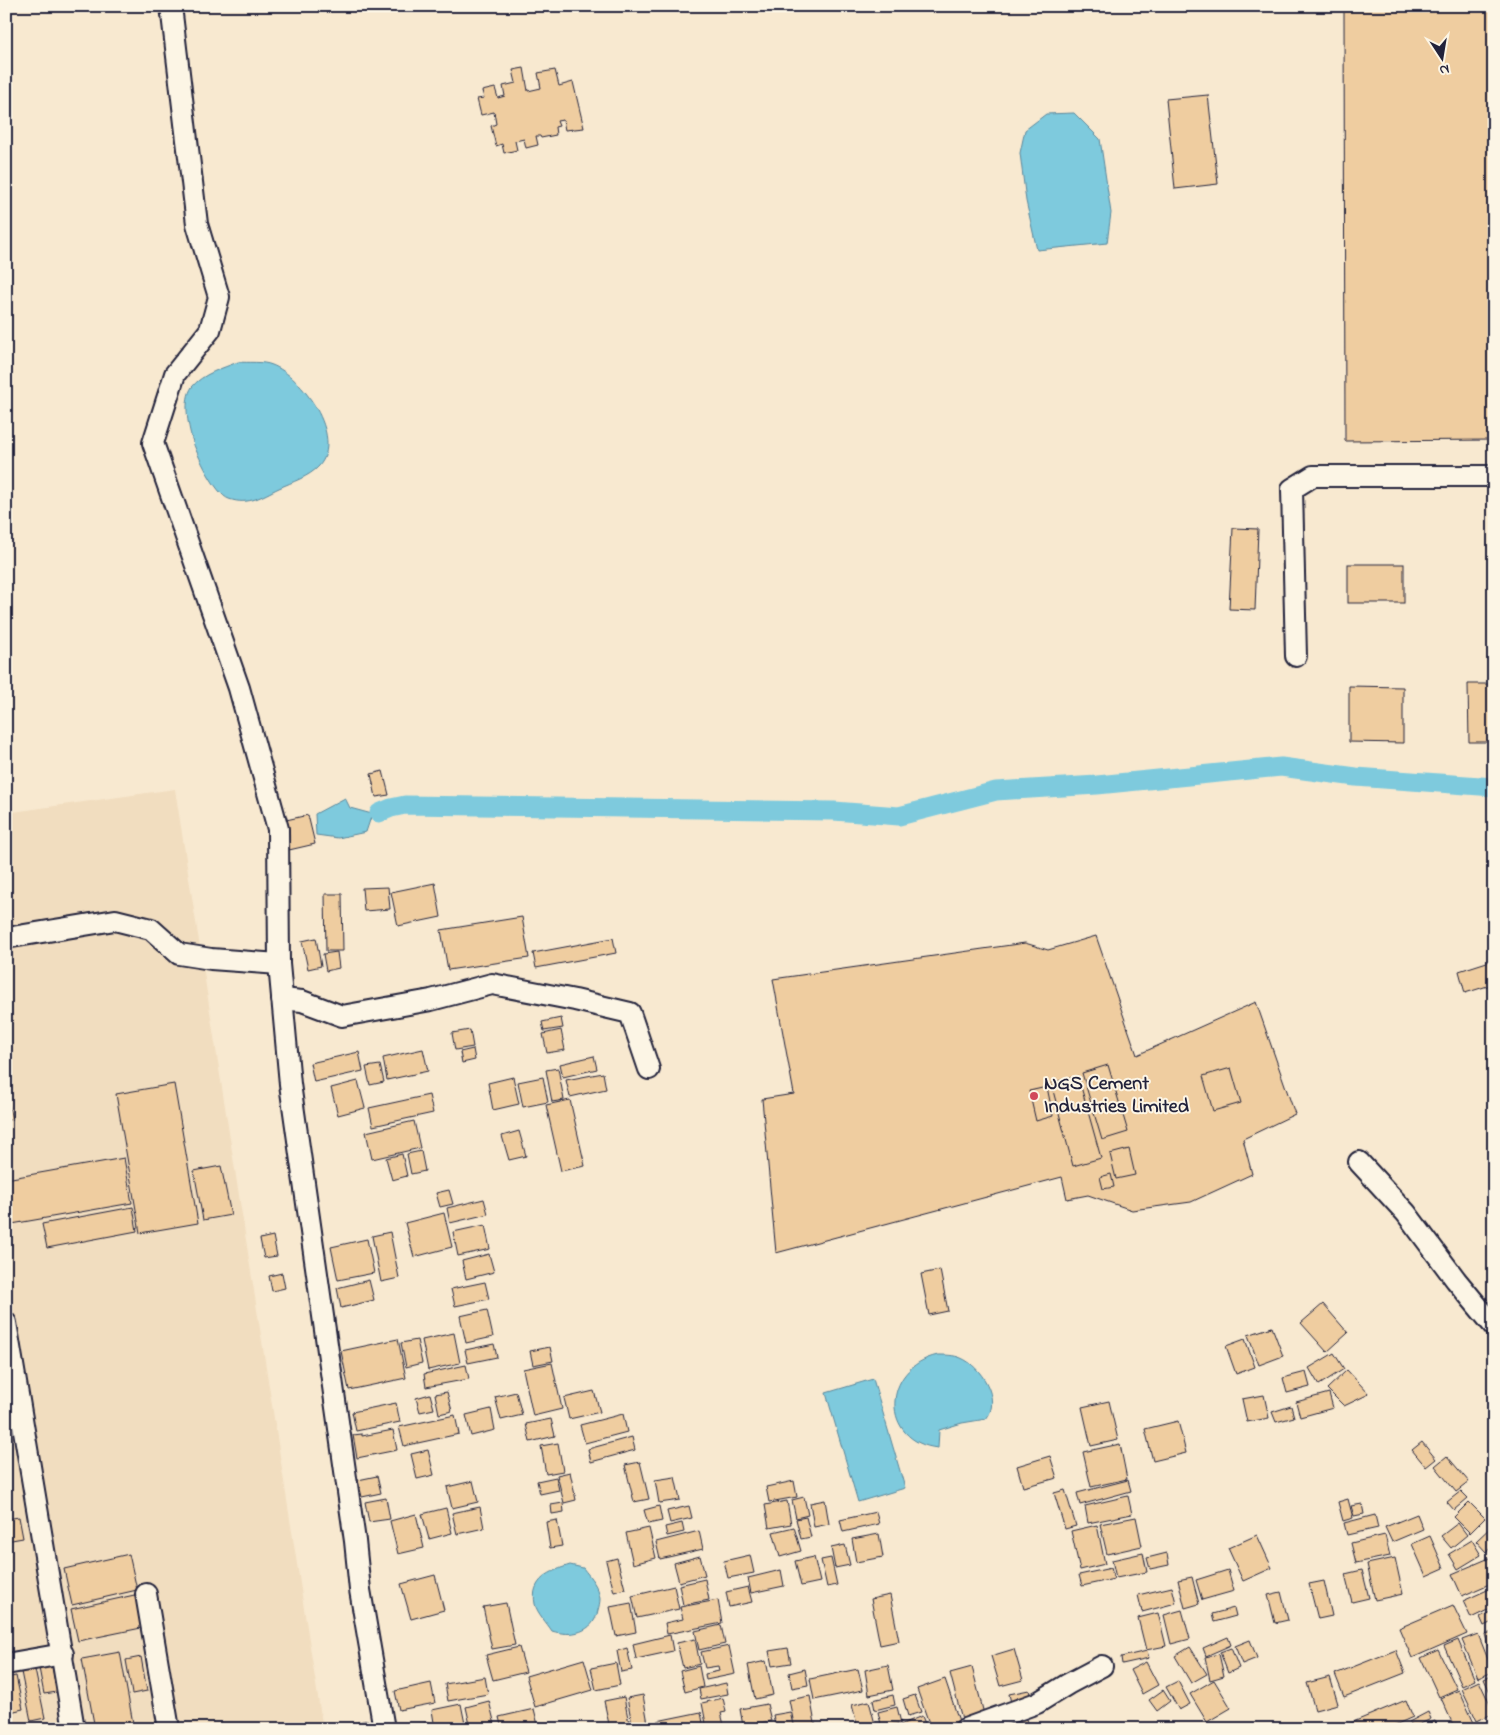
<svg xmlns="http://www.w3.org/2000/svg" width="1500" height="1735" font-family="'Indie Flower',sans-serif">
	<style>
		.built { fill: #f1ddbf }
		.water { fill: #7ecadd; stroke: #59879c }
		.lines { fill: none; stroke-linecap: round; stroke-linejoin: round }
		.canal { stroke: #7ecadd; stroke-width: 19 }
		.building { fill: #efcda0; stroke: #22223b }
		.minor-casing { stroke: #22223b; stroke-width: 24 }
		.minor { stroke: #fcf5e5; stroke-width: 20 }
		.poi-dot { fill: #d1495b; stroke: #fcf5e5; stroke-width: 2 }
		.labels { text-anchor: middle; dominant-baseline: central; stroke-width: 4; stroke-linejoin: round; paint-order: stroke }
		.poi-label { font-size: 20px; font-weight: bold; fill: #22223b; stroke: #fcf5e5; text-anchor: start }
	</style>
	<rect width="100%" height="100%" fill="#f8e9d0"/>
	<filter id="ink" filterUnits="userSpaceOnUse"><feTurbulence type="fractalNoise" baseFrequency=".02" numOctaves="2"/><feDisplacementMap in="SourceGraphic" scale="10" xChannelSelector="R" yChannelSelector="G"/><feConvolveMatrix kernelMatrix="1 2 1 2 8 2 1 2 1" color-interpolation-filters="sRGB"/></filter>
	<g filter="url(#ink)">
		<!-- built -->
		<path class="built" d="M175,789L323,1729H6V813Z"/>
		<!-- water -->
		<g class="water">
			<path d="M1074,113L1100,139L1111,213L1107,243L1037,250L1026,201L1020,153L1025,130L1046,114Z"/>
			<path d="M238,362C248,363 263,361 272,365C302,376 345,437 319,466C309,477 292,482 279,488C262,496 249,506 229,499C216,495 196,453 192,439C188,425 183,400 192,387C202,374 223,368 238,362Z"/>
			<path d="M345,798L350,808L372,814L366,832L338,838L316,835L315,814Z"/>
			<path d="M938,1355C946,1355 954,1355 961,1358C981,1366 1002,1400 986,1419L962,1423L939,1430L938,1448C880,1442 881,1367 938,1355Z"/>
			<path d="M873,1379L905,1488L858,1502L826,1393Z"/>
			<path d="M570,1565L583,1568C590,1577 599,1587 600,1599C600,1602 599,1607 598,1610C594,1633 571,1637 552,1631C547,1623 537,1613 535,1604C530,1579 551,1571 570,1565Z"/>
		</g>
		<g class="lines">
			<!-- canal -->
			<path class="canal" d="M379,813L391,808L405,805L834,811L899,816L996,791L1097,785L1281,767L1356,777L1494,787"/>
		</g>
		<!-- building -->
		<g class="building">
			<path d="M1344,6H1494V440L1345,441Z"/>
			<path d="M524,68L528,91L541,88L538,73L555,70L559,86L573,82L584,128L565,130L563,120L557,121L559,126L555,127L556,135L541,138L540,136H536L538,145L526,148L524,139L515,141L517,150L504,153L502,144L496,146L491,126L496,124L494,112L481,115L477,99L484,98L482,91L495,88L498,98L505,96L503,86L516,83L513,70Z"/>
			<path d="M1208,95L1218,184L1175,189L1166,99Z"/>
			<path d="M1233,528L1258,529L1255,610L1229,609Z"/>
			<rect x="1348" y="564" width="56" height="39"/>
			<path d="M1468,684H1494V742H1469Z"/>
			<path d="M1349,686L1403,687V743L1349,742Z"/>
			<path d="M383,771L389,795L376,797L371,774Z"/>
			<path d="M308,815L315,844L289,850L282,821Z"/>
			<path d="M435,883L441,917L398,926L391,892Z"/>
			<path d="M388,887L390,909L364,911L362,888Z"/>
			<path d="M325,894H342L343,951H326Z"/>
			<path d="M522,917L529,958L448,970L441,930Z"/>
			<path d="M1096,936L1137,1055L1256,1002L1295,1114L1243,1139L1252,1174L1191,1202L1132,1210L1088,1195L1067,1199L1062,1177L776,1253L762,1099L794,1094L773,979L1025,943L1048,950Z"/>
			<path d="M316,938L321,966L308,969L302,941Z"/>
			<path d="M613,938L616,953L536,968L533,953Z"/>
			<path d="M337,952L339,968L326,971L323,954Z"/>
			<path d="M1490,961L1494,975V984L1465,993L1459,971Z"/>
			<path d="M561,1018L563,1028L544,1031L542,1022Z"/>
			<path d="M470,1030L473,1047L455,1050L452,1033Z"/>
			<path d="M561,1030L565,1050L547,1053L543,1034Z"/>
			<path d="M423,1049L428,1071L387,1080L383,1058Z"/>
			<path d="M473,1049L475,1060L462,1063L460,1052Z"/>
			<path d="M359,1052L363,1071L314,1082L310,1063Z"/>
			<path d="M594,1056L597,1069L563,1077L560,1064Z"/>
			<path d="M380,1065L384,1082L370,1085L366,1067Z"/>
			<path d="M1108,1065L1128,1132L1102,1140L1082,1073Z"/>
			<path d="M558,1068L564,1100L552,1102L546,1070Z"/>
			<path d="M1231,1068L1241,1103L1213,1111L1203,1076Z"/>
			<path d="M603,1073L606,1089L570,1097L566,1080Z"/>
			<path d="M1078,1076L1101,1158L1073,1166L1051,1083Z"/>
			<path d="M513,1077L519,1104L493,1110L488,1083Z"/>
			<path d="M543,1077L548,1102L523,1107L518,1082Z"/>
			<path d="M358,1081L365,1108L338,1115L331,1088Z"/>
			<path d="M174,1084L198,1223L140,1233L116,1094Z"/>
			<path d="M1047,1087L1053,1116L1036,1121L1029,1091Z"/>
			<path d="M6,1095L12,1119L6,1121Z"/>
			<path d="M429,1095L433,1113L373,1126L369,1108Z"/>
			<path d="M570,1100L585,1166L561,1171L546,1105Z"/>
			<path d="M414,1121L420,1148L372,1159L366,1132Z"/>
			<path d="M519,1131L526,1156L509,1160L502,1136Z"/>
			<path d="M1129,1149L1135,1175L1116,1179L1110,1154Z"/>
			<path d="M421,1151L425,1171L411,1174L407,1154Z"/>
			<path d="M402,1154L407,1176L392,1180L386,1158Z"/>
			<path d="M124,1158L132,1203L6,1225V1179Z"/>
			<path d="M221,1166L231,1215L203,1220L194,1171Z"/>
			<path d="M1111,1174L1114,1187L1103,1189L1100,1177Z"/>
			<path d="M449,1190L453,1204L440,1207L436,1193Z"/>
			<path d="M484,1199L488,1214L450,1223L447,1208Z"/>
			<path d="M133,1207L137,1231L47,1248L42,1224Z"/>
			<path d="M444,1213L452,1247L414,1257L405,1223Z"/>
			<path d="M485,1225L490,1249L458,1256L453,1232Z"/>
			<path d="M390,1232L399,1278L381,1282L372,1236Z"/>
			<path d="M273,1236L277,1256L264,1258L260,1239Z"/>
			<path d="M367,1239L374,1273L338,1280L331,1247Z"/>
			<path d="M489,1254L494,1272L466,1279L462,1261Z"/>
			<path d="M940,1270L948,1311L929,1315L921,1274Z"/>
			<path d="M282,1273L285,1288L272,1291L269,1276Z"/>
			<path d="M369,1280L374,1300L341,1308L337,1288Z"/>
			<path d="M485,1282L489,1299L455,1306L451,1289Z"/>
			<path d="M1323,1304L1348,1333L1327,1352L1301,1323Z"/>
			<path d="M487,1310L493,1337L466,1343L460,1316Z"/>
			<path d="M1272,1327L1283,1356L1259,1365L1248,1335Z"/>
			<path d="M454,1333L460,1363L428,1370L422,1340Z"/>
			<path d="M398,1339L406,1378L349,1390L341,1351Z"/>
			<path d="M1245,1339L1255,1367L1236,1374L1226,1346Z"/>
			<path d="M417,1340L422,1363L406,1367L401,1343Z"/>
			<path d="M494,1344L497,1357L468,1363L465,1350Z"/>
			<path d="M550,1347L553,1361L533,1365L530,1351Z"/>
			<path d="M1334,1353L1344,1369L1319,1385L1309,1368Z"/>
			<path d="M552,1363L562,1409L533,1416L523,1369Z"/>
			<path d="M466,1365L469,1379L426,1387L424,1374Z"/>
			<path d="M1347,1370L1369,1394L1344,1406L1327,1389Z"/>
			<path d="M1306,1372L1310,1387L1287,1393L1283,1378Z"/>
			<path d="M594,1391L600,1412L569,1419L564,1398Z"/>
			<path d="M447,1392L452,1411L439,1414L435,1394Z"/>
			<path d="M516,1392L522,1415L501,1420L495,1397Z"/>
			<path d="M1329,1393L1333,1408L1300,1417L1296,1402Z"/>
			<path d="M430,1394L434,1409L420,1412L416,1398Z"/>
			<path d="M1264,1395L1269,1418L1247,1422L1242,1399Z"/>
			<path d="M1109,1401L1118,1440L1091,1446L1082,1407Z"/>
			<path d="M396,1403L400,1422L356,1431L352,1412Z"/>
			<path d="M1291,1406L1294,1417L1276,1422L1272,1412Z"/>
			<path d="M491,1409L495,1430L471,1436L466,1415Z"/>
			<path d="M623,1414L627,1432L585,1443L580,1425Z"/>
			<path d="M455,1415L459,1434L404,1446L399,1427Z"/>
			<path d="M551,1419L555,1436L530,1442L526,1424Z"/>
			<path d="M1178,1421L1186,1453L1153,1461L1145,1429Z"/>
			<path d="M393,1430L397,1450L357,1458L353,1435L362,1434V1436Z"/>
			<path d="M632,1437L635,1450L591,1462L588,1449Z"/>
			<path d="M1422,1442L1436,1459L1426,1467L1412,1450Z"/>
			<path d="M558,1443L563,1471L546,1474L541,1446Z"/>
			<path d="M1120,1444L1127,1479L1091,1487L1083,1452Z"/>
			<path d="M428,1450L434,1475L417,1479L411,1454Z"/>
			<path d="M1050,1456L1057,1478L1023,1487L1017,1466Z"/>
			<path d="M1447,1456L1469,1482L1456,1492L1435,1466Z"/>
			<path d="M640,1462L649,1499L634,1502L625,1465Z"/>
			<path d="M570,1472L576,1500L564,1503L557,1475Z"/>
			<path d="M377,1476L381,1493L362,1497L358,1480Z"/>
			<path d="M556,1477L559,1490L540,1494L537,1481Z"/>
			<path d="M675,1477L680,1500L659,1503L655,1480Z"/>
			<path d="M1128,1480L1131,1491L1080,1505L1077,1493Z"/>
			<path d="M473,1481L478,1502L452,1508L447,1487Z"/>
			<path d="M794,1481L797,1497L769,1502L766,1487Z"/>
			<path d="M1065,1490L1076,1526L1065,1529L1054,1493Z"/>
			<path d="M1461,1491L1468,1498L1454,1510L1447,1502Z"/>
			<path d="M1128,1496L1132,1514L1088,1523L1085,1506Z"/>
			<path d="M804,1497L808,1515L796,1518L792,1500Z"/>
			<path d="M386,1498L390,1519L369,1522L365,1502Z"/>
			<path d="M1348,1499L1353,1518L1343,1521L1338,1502Z"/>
			<path d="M825,1500L829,1524L814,1527L810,1503Z"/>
			<path d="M787,1501L791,1524L769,1528L765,1505Z"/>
			<path d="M1469,1502L1485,1518L1470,1533L1454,1517Z"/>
			<path d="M563,1503L564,1512L552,1514L551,1505Z"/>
			<path d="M1362,1504L1364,1514L1354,1516L1351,1506Z"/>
			<path d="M659,1506L662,1521L648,1524L644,1510Z"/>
			<path d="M689,1506L692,1518L670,1523L667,1511Z"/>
			<path d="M480,1507L484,1528L457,1534L452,1513Z"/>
			<path d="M446,1508L452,1533L429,1539L422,1514Z"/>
			<path d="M876,1512L879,1524L843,1532L840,1520Z"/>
			<path d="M416,1514L424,1548L398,1554L390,1521Z"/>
			<path d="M1417,1514L1423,1529L1392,1542L1385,1527Z"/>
			<path d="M1375,1515L1378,1528L1347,1535L1344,1523Z"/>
			<path d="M19,1517L23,1538L6,1541V1519Z"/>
			<path d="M806,1517L811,1537L801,1539L796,1519Z"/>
			<path d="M1136,1517L1142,1546L1107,1554L1100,1524Z"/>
			<path d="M557,1520L562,1546L550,1548L546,1522Z"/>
			<path d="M682,1523L684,1532L667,1536L665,1527Z"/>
			<path d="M1458,1523L1467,1535L1451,1548L1441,1536Z"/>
			<path d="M1494,1524V1545L1486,1552L1476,1541Z"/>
			<path d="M1097,1525L1105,1564L1080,1570L1071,1531Z"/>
			<path d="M794,1527L801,1551L780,1557L773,1532Z"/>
			<path d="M649,1528L656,1558L633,1564L626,1533Z"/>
			<path d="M699,1531L703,1549L660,1559L656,1542Z"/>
			<path d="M879,1534L883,1557L856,1562L852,1539Z"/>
			<path d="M1257,1535L1272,1568L1243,1581L1228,1548Z"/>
			<path d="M1385,1535L1390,1556L1356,1563L1351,1543Z"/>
			<path d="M1430,1536L1444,1568L1426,1576L1412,1544Z"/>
			<path d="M1472,1540L1481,1555L1458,1569L1449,1554Z"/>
			<path d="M845,1545L850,1565L835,1568L831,1548Z"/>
			<path d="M1143,1553L1147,1572L1116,1578L1112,1560Z"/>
			<path d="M1167,1553L1169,1565L1150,1569L1147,1558Z"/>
			<path d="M129,1554L137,1590L72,1605L64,1569Z"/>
			<path d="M750,1555L754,1573L728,1578L724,1561Z"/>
			<path d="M700,1556L705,1575L679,1582L674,1563Z"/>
			<path d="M1494,1556V1582L1462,1596L1452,1574Z"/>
			<path d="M814,1557L820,1582L801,1586L795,1561Z"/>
			<path d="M617,1558L625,1589L614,1592L606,1561Z"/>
			<path d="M831,1558L837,1585L827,1587L821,1560Z"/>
			<path d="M1395,1558L1403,1594L1375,1600L1367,1564Z"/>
			<path d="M1111,1568L1114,1579L1082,1586L1079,1575Z"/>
			<path d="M781,1570L784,1586L751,1593L748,1578Z"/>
			<path d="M1228,1570L1234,1591L1202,1600L1196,1580Z"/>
			<path d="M1362,1570L1369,1598L1352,1602L1345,1574Z"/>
			<path d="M435,1575L444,1610L411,1619L401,1584Z"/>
			<path d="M1192,1577L1199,1604L1185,1608L1178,1580Z"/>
			<path d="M705,1579L709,1600L683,1605L679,1585Z"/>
			<path d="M1324,1581L1332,1616L1318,1619L1309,1584Z"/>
			<path d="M674,1586L679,1609L637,1618L632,1596Z"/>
			<path d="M748,1587L752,1602L729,1607L726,1592Z"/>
			<path d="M1172,1587L1176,1603L1142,1612L1138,1595Z"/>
			<path d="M1494,1587V1607L1471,1618L1463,1601Z"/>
			<path d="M1281,1592L1288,1620L1275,1623L1268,1595Z"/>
			<path d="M139,1594L146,1627L78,1641L71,1609Z"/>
			<path d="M890,1595L899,1641L880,1645L871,1599Z"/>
			<path d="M718,1600L722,1623L667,1634L665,1623L683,1619L680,1607Z"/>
			<path d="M506,1603L515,1645L492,1649L483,1607Z"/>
			<path d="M631,1603L636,1632L616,1636L610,1607Z"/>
			<path d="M1453,1605L1467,1634L1412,1658L1399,1628Z"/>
			<path d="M1234,1608L1236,1616L1214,1622L1212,1614Z"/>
			<path d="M1182,1610L1190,1639L1171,1644L1164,1615Z"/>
			<path d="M1494,1610V1621L1484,1626L1480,1617Z"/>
			<path d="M1158,1613L1166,1646L1146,1650L1138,1618Z"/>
			<path d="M721,1625L725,1644L699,1650L695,1631Z"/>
			<path d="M1494,1632V1660H1492L1485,1634Z"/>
			<path d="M1478,1634L1493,1672L1478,1678L1462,1640Z"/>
			<path d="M670,1635L673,1651L636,1659L633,1644Z"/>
			<path d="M1228,1637L1231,1645L1206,1656L1203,1648Z"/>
			<path d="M695,1639L700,1664L683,1668L677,1643Z"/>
			<path d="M1250,1640L1257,1658L1242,1664L1235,1646Z"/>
			<path d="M1458,1640L1475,1680L1462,1686L1444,1646Z"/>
			<path d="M729,1646L735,1674L706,1680L705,1674L719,1671L718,1666L705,1668L701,1652Z"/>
			<path d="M519,1647L526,1672L493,1680L486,1655Z"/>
			<path d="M1190,1647L1207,1674L1191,1683L1175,1656Z"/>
			<path d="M627,1648L632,1670L621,1672L617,1651Z"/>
			<path d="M788,1648L791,1663L772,1666L769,1651Z"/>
			<path d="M1231,1648L1239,1668L1228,1673L1220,1652Z"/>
			<path d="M1014,1649L1023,1680L1000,1686L991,1656Z"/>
			<path d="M1396,1650L1405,1673L1344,1697L1335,1674Z"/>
			<path d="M1438,1650L1457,1689L1439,1697L1421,1658Z"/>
			<path d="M1147,1651L1149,1658L1122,1664L1121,1657Z"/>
			<path d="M120,1652L134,1729H95L82,1659Z"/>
			<path d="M1219,1654L1224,1676L1210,1680L1205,1657Z"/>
			<path d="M141,1657L147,1691L132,1694L126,1660Z"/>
			<path d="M584,1659L593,1690L535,1707L526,1676Z"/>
			<path d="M766,1661L773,1695L755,1699L748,1665Z"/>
			<path d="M1146,1662L1158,1685L1142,1694L1130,1670Z"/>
			<path d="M616,1663L620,1685L596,1690L591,1668Z"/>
			<path d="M34,1665L45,1718L31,1721L20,1667Z"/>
			<path d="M888,1665L893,1690L869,1695L865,1670Z"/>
			<path d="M52,1666L57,1692L44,1694L39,1668Z"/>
			<path d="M699,1666L703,1687L685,1692L680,1671Z"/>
			<path d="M972,1667L985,1718L963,1723L950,1673Z"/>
			<path d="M805,1669L808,1685L792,1688L789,1673Z"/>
			<path d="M858,1669L863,1690L814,1700L810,1679Z"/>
			<path d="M1494,1675V1701L1484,1679Z"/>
			<path d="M16,1676L23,1709L6,1713V1678Z"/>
			<path d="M485,1677L488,1694L448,1701L445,1684Z"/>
			<path d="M1330,1677L1338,1704L1315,1710L1307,1683Z"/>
			<path d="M945,1679L960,1724L947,1729H931L917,1689Z"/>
			<path d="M1214,1680L1231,1708L1207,1722L1190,1694Z"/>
			<path d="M1178,1681L1190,1704L1179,1710L1166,1687Z"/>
			<path d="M1479,1681L1494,1713L1477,1721L1462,1689Z"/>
			<path d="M431,1683L435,1703L399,1710L395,1691Z"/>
			<path d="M726,1683L728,1694L701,1699L699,1689Z"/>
			<path d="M1029,1690L1032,1702L1012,1707L1009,1694Z"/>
			<path d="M1163,1690L1170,1701L1157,1711L1149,1700Z"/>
			<path d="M1459,1690L1475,1725L1467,1729H1455L1441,1698Z"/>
			<path d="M643,1695L649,1729H633L627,1698Z"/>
			<path d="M893,1695L895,1705L875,1710L873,1700Z"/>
			<path d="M915,1695L921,1712L908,1716L903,1699Z"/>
			<path d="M810,1696L816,1729H795L789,1700Z"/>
			<path d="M624,1697L630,1729H610L604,1701Z"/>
			<path d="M723,1698L726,1712L721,1713L725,1729H707L702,1703Z"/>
			<path d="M1406,1700L1413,1717L1386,1729H1348L1346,1725Z"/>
			<path d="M489,1701L496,1729H471L466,1707Z"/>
			<path d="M869,1701L875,1724L858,1728L852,1705Z"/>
			<path d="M461,1704L466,1729H435L432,1710Z"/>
			<path d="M767,1704L771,1721L743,1726L740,1709Z"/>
			<path d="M897,1707L901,1723L882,1728L878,1712Z"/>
			<path d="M534,1709L539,1729H502L499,1717Z"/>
			<path d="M701,1712L704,1729H659L657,1721Z"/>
			<path d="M790,1712L794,1729H776L773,1715Z"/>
			<path d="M1428,1712L1431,1719L1412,1728L1409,1722Z"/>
			<path d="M922,1716L927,1729H896L895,1727Z"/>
			<path d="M1025,1716L1029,1729H990Z"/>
			<path d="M368,1720L370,1729H360L358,1722Z"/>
			<path d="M1435,1721L1438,1729H1415Z"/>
			<path d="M1494,1721V1729H1479V1728Z"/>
			<path d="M428,1722L430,1729H406V1728Z"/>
		</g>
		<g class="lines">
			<defs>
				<g id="minor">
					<path d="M171,6L197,224L219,297L210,330L175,374L153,443L239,688L278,829L279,964L290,1084L355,1541L360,1590L384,1729"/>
					<path d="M1296,656L1292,489L1313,476H1494"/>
					<path d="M6,938L115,920L151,929L179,954L211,959L279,964"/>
					<path d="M282,999L302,1001L342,1016L431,1000L492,984L575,1000L630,1013L649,1069"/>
					<path d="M1359,1162L1406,1213L1456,1280L1494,1326"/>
					<path d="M6,1323L74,1729"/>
					<path d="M146,1594L169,1729"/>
					<path d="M6,1664L63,1654"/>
					<path d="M965,1729L1037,1703L1068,1684L1102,1666"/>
				</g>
			</defs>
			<!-- minor casing -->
			<use href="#minor" class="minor-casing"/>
			<!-- minor -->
			<use href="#minor" class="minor"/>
		</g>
	</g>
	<!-- markers -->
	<circle class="poi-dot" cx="1034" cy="1096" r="5"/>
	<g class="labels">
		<!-- poi labels -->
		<g class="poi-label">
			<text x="1044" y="1084">NGS Cement<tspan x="1044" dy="23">Industries Limited</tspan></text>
		</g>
	</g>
	<!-- margin -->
	<rect width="1500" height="1735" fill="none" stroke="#fcf5e5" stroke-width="25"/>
	<rect x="12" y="12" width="1475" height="1710" fill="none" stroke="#22223b" stroke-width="2" filter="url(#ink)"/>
	<!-- north arrow -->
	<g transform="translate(1442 58) rotate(168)" stroke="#fcf5e5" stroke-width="4" paint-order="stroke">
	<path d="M0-4L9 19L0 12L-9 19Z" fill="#22223b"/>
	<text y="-8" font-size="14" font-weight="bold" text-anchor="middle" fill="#22223b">N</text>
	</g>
</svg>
